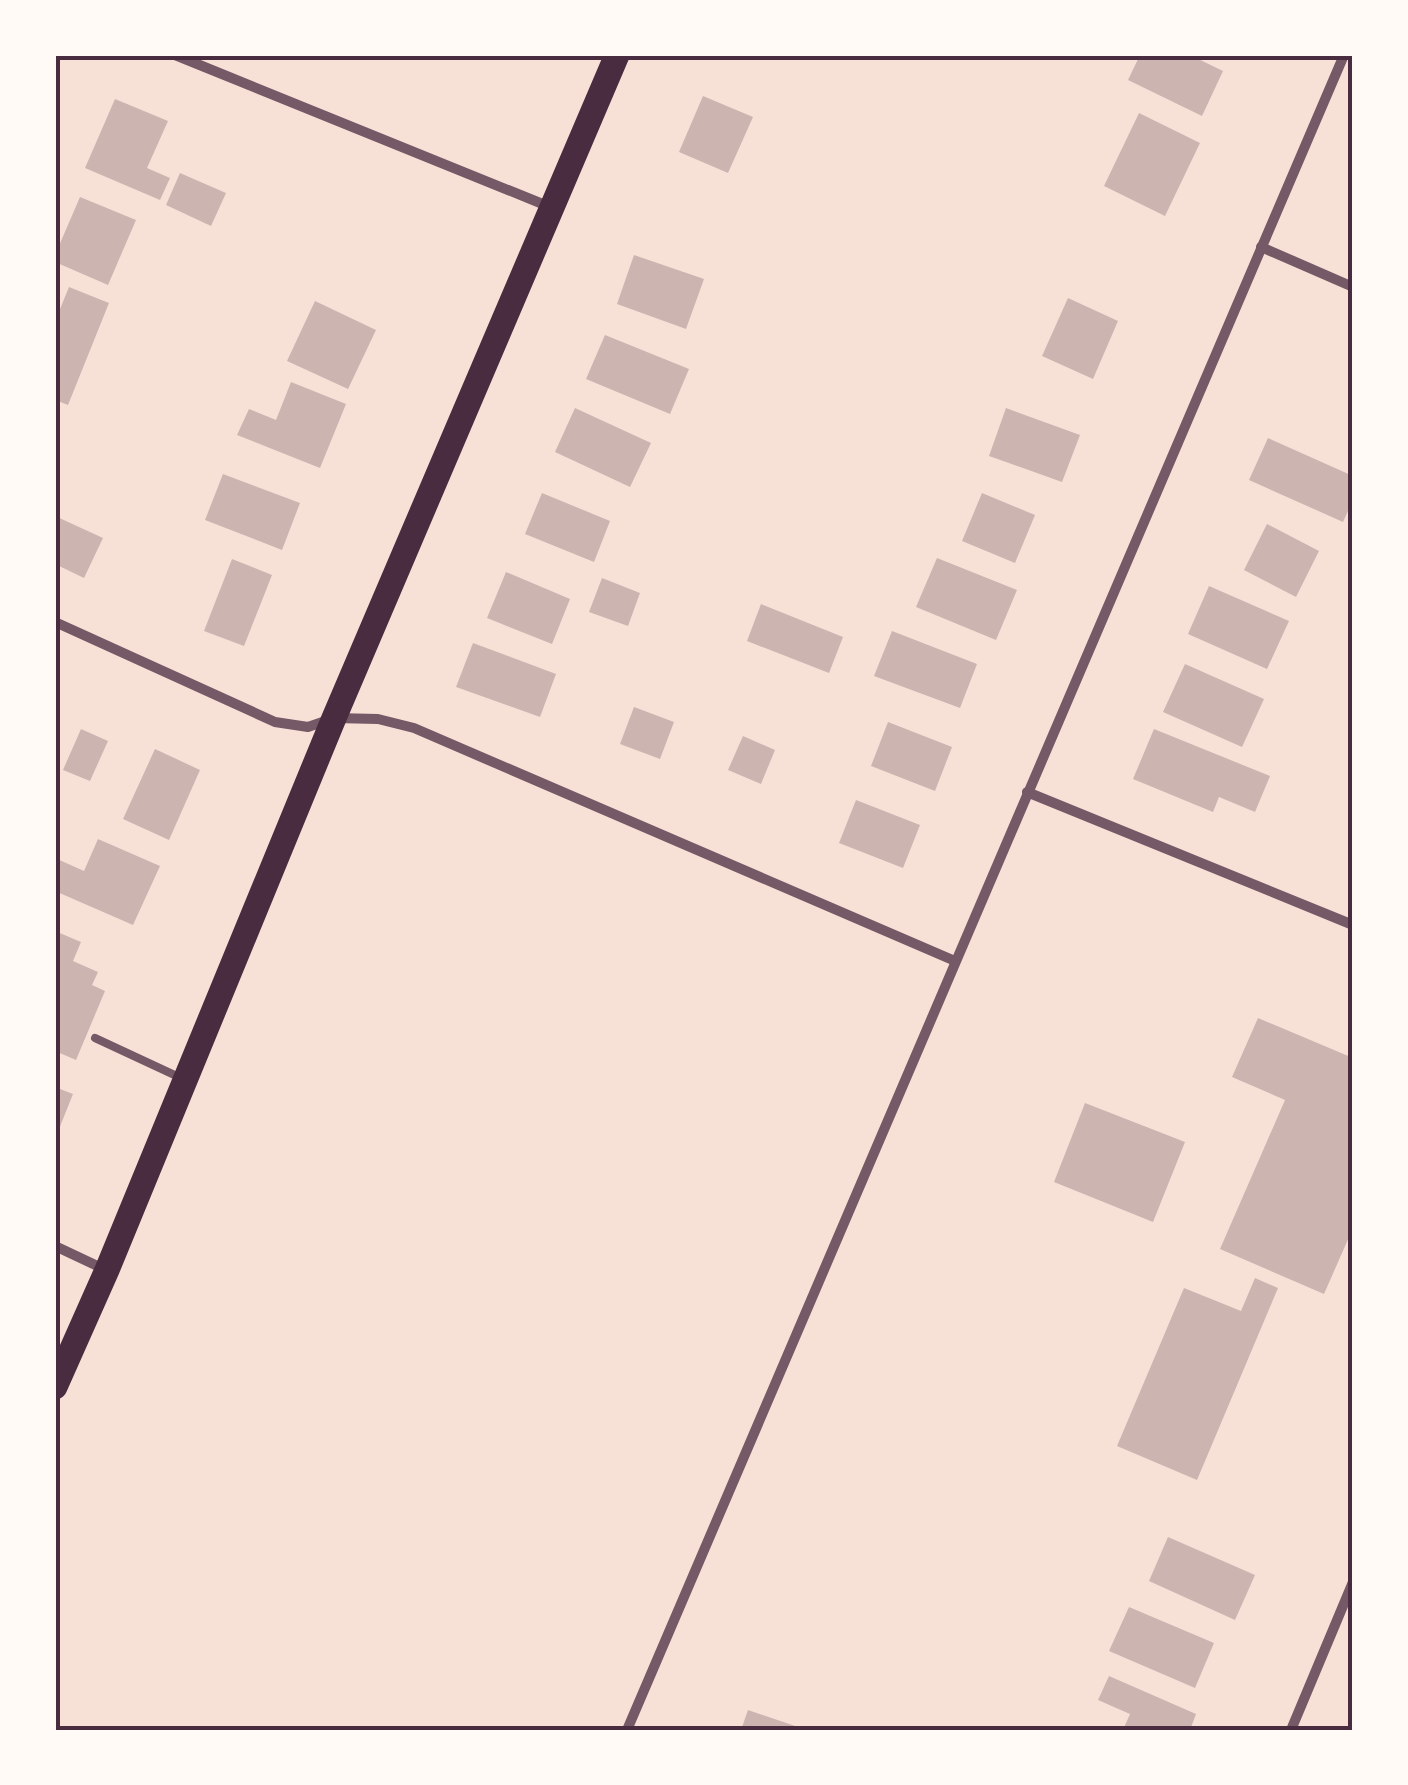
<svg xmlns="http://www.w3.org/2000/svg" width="1408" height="1785" font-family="Spectral,serif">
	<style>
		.building { fill: #ccb4b1 }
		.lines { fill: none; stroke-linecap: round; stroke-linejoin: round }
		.service { stroke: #755966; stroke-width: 8 }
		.minor { stroke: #755966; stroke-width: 10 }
		.primary { stroke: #4a2c40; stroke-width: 25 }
		.neatline { fill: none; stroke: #4a2c40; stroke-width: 4 }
	</style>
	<rect width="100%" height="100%" fill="#f7e1d7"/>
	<!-- building -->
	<g class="building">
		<path d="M1140,55H1190L1223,71L1202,116L1128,80Z"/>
		<path d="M703,96L753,117L728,173L679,152Z"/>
		<path d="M115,99L168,121L147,168L170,178L160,200L85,168Z"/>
		<path d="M1139,113L1200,143L1165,216L1104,186Z"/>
		<path d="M180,173L226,193L211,226L166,205Z"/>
		<path d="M80,197L136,220L108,285L55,262V255Z"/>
		<path d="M634,255L704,279L686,329L617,304Z"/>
		<path d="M69,287L109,303L68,405L55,400V313L58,314Z"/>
		<path d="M1068,298L1118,321L1093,379L1042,356Z"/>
		<path d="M315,301L376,330L348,389L287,361Z"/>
		<path d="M605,335L689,369L670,414L586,379Z"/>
		<path d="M291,382L346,404L320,468L237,435L249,409L276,420Z"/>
		<path d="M575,408L651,443L630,487L555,452Z"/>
		<path d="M1006,408L1080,435L1062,482L989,456Z"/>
		<path d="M1268,438L1353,476V500L1343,522L1249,480Z"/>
		<path d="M223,474L300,503L282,550L205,520Z"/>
		<path d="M542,493L610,521L594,562L525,534Z"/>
		<path d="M982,493L1035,515L1015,563L962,541Z"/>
		<path d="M55,516L103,538L84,578L55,564Z"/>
		<path d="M1267,524L1319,551L1296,597L1244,570Z"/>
		<path d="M937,558L1017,590L996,640L916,607Z"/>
		<path d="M232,559L272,575L244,646L204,631Z"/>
		<path d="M506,572L570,599L552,644L487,618Z"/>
		<path d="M602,578L640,593L628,626L589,612Z"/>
		<path d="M1209,586L1289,621L1267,669L1188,634Z"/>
		<path d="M761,604L843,637L829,673L747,641Z"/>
		<path d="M892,631L977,664L960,708L874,676Z"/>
		<path d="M473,643L556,674L540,717L456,687Z"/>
		<path d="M1185,664L1264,699L1242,747L1163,712Z"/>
		<path d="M634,707L674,722L660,759L620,744Z"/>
		<path d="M888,722L952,747L935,791L871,766Z"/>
		<path d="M81,729L108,741L90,781L63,770Z"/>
		<path d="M1154,729L1270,776L1255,812L1219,797L1213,812L1133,779Z"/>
		<path d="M743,736L775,750L761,784L728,770Z"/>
		<path d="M155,749L200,770L169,840L123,819Z"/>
		<path d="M856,800L920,825L903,868L839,843Z"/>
		<path d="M98,839L160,866L133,925L55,891V858L84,871Z"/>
		<path d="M55,931L81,942L73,961L98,972L92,985L105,991L76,1060L55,1051Z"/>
		<path d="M1258,1018L1353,1058V1228L1324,1294L1220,1249L1285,1100L1232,1077Z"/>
		<path d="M55,1087L73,1094L55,1139Z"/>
		<path d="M1085,1103L1185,1142L1153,1222L1054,1182Z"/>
		<path d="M1255,1278L1278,1288L1197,1480L1117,1446L1184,1288L1241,1311Z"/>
		<path d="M1168,1537L1255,1575L1235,1620L1149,1581Z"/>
		<path d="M1129,1607L1214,1643L1195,1688L1109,1651Z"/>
		<path d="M1109,1676L1196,1714L1190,1730H1123L1130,1714L1098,1700Z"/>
		<path d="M748,1710L804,1729V1730H741Z"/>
	</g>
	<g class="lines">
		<!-- service -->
		<path class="service" d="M95,1038L181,1078"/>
		<!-- minor -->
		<g class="minor">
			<path d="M175,55L550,207"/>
			<path d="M1261,247L1353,287"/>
			<path d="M55,622L275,722L308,727L334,718L378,719L414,728L955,961"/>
			<path d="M1027,792L1353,925"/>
			<path d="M55,1246L106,1270"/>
			<path d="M627,1730L1344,55"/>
			<path d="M1291,1730L1353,1582"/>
		</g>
		<!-- primary -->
		<path class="primary" d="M55,1387L107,1270L334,718L617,55"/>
	</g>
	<!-- border -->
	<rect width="1408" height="1785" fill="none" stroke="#fffaf5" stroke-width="115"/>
	<rect x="58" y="58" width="1292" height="1670" class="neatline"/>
</svg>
